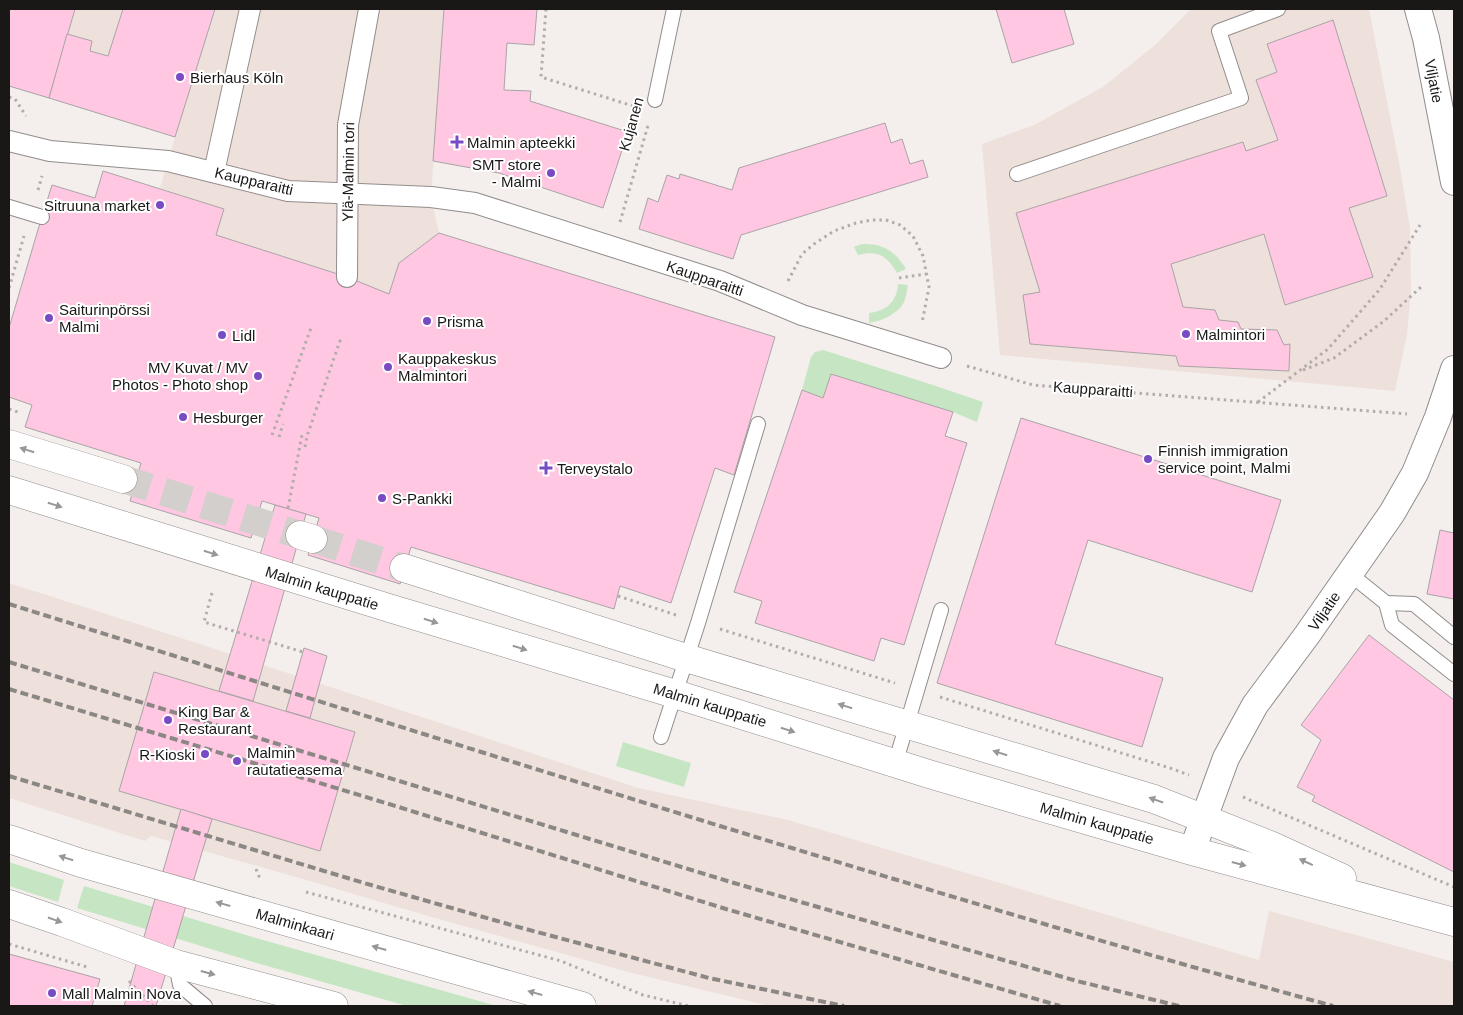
<svg xmlns="http://www.w3.org/2000/svg" width="1463" height="1015" font-family="Arial,sans-serif">
	<style>
		.built { fill: #eee0da }
		.green { fill: #c6e6c3 }
		.building { fill: #ffc7e1; stroke: #a9a4a6 }
		.lines { fill: none; stroke-linecap: round; stroke-linejoin: round }
		.secondary-tunnel { stroke: #d3cfcc; stroke-width: 28; stroke-dasharray: 28 14; stroke-linecap: butt }
		.service-casing { stroke: #928d8b; stroke-width: 16 }
		.pedestrian-casing { stroke: #928d8b; stroke-width: 22 }
		.minor-casing { stroke: #928d8b; stroke-width: 28 }
		.secondary-casing { stroke: #928d8b; stroke-width: 29 }
		.path { stroke: #b2adab; stroke-width: 3; stroke-dasharray: 2.5 4; stroke-linecap: butt }
		.service { stroke: #fff; stroke-width: 14 }
		.pedestrian { stroke: #fff; stroke-width: 20 }
		.minor { stroke: #fff; stroke-width: 26 }
		.secondary { stroke: #fff; stroke-width: 28 }
		.rail { stroke: #8b8785; stroke-width: 4; stroke-dasharray: 8 4; stroke-linecap: butt }
		.oneway { fill: #989797 }
		.poi-dot { fill: #784bc4; stroke: #fff; stroke-width: 2 }
		.labels { text-anchor: middle; dominant-baseline: central; stroke-width: 4; stroke-linejoin: round; paint-order: stroke }
		.poi-label { font-size: 15px; fill: #1a1817; stroke: #fff; text-anchor: start }
		.street-label { font-size: 15px; fill: #1a1817; stroke: #fff }
	</style>
	<rect width="100%" height="100%" fill="#f4efec"/>
	<!-- built -->
	<g class="built">
		<path d="M9,9H444L431,197L439,233L399,263L389,294L347,277L216,235L224,209L160,188L175,137L9,86Z"/>
		<path d="M1191,9H1369L1400,168L1410,228L1411,289L1407,334L1395,391L1000,355L982,144L1034,125L1103,87L1155,45Z"/>
		<path d="M9,583L178,637L638,788L788,820L1259,960L1269,911L1454,962V1006H770L632,973L435,918L296,877L151,836L145,841L9,798Z"/>
	</g>
	<!-- green -->
	<g class="green">
		<path d="M862,244C883,243 895,251 906,269L897,273C887,256 878,250 858,255L854,247Z"/>
		<path d="M898,284L908,285C907,291 906,299 903,304C896,315 881,321 869,323V313C886,311 897,302 898,284Z"/>
		<path d="M823,350L933,385L983,402L977,422L953,412L831,375L823,398L802,390L811,357L815,352Z"/>
		<path d="M623,742L691,763L684,787L616,766Z"/>
		<path d="M9,862L64,880L58,902L9,886Z"/>
		<path d="M84,886L256,938L497,1006H407L250,961L77,908Z"/>
	</g>
	<!-- building -->
	<g class="building">
		<path d="M9,9H75L49,98L9,86Z"/>
		<path d="M123,9H215L175,137L49,98L67,34L92,41L90,51L108,56Z"/>
		<path d="M444,9H537L534,45L507,43L504,90L531,91L530,101L628,132L603,208L499,173L433,161Z"/>
		<path d="M996,9H1064L1074,44L1012,63Z"/>
		<path d="M1333,20L1387,196L1349,208L1373,277L1285,305L1264,234L1171,264L1183,307L1215,310L1219,320L1238,322L1241,329L1277,330L1284,345L1290,344L1289,371L1179,366L1176,356L1030,344L1023,295L1040,292L1016,213L1243,142L1246,151L1278,140L1256,80L1277,72L1267,44Z"/>
		<path d="M885,123L891,143L902,139L910,164L923,160L928,177L741,235L733,259L639,229L648,198L658,202L667,175L679,179L680,174L732,190L739,168Z"/>
		<path d="M103,171L224,209L216,235L347,277L389,294L399,263L439,233L775,337L734,475L715,468L671,603L620,586L614,609L411,547L400,584L308,555L319,518L262,501L251,538L130,501L141,463L25,427L32,405L9,397V328L37,233L52,185L95,198Z"/>
		<path d="M831,374L953,412L945,436L967,443L904,645L881,638L874,661L755,623L762,601L734,592L802,390L823,398Z"/>
		<path d="M1021,418L1281,500L1252,592L1088,540L1055,644L1163,678L1142,747L937,683Z"/>
		<path d="M275,505L306,514L253,701L219,691Z"/>
		<path d="M1440,530L1454,533V599L1427,594Z"/>
		<path d="M1369,635L1454,700V872L1312,801L1315,796L1297,787L1321,740L1301,725Z"/>
		<path d="M304,648L327,656L310,718L286,711Z"/>
		<path d="M154,672L355,732L320,851L119,791Z"/>
		<path d="M181,809L212,819L156,1006H124Z"/>
		<path d="M9,954L100,979L92,1006H9Z"/>
	</g>
	<g class="lines">
		<!-- secondary-tunnel -->
		<g class="secondary-tunnel">
			<path d="M123,479L300,535"/>
			<path d="M313,539L404,568"/>
		</g>
		<defs>
			<g id="service">
				<path d="M655,100L674,9"/>
				<path d="M1017,174L1241,98L1219,31L1278,9"/>
				<path d="M9,207L42,217"/>
				<path d="M1350,574L1386,603L1392,625L1454,674"/>
				<path d="M1386,603L1414,604L1454,637"/>
				<path d="M661,737L698,623L758,424"/>
				<path d="M895,764L941,610"/>
				<path d="M176,964L180,985L205,1006"/>
			</g>
			<g id="pedestrian">
				<path d="M9,141L50,151L168,161L288,191L431,197L475,203L720,281L802,315L941,358"/>
				<path d="M214,172L250,9"/>
				<path d="M347,277L348,125L369,9"/>
			</g>
			<g id="minor">
				<path d="M1418,9L1426,38L1454,182"/>
				<path d="M1192,851L1226,758L1255,705L1307,635L1392,513L1415,473L1438,417L1454,369"/>
			</g>
			<g id="secondary">
				<path d="M9,444L123,479"/>
				<path d="M9,490L389,608L675,694L932,775L1192,851L1454,922"/>
				<path d="M300,535L313,539"/>
				<path d="M404,568L686,658L1154,799L1270,845L1342,878"/>
				<path d="M9,839L81,863L582,1006"/>
				<path d="M9,904L62,922L176,964L334,1006"/>
			</g>
		</defs>
		<!-- service casing -->
		<use href="#service" class="service-casing"/>
		<!-- pedestrian casing -->
		<use href="#pedestrian" class="pedestrian-casing"/>
		<!-- minor casing -->
		<use href="#minor" class="minor-casing"/>
		<!-- secondary casing -->
		<use href="#secondary" class="secondary-casing"/>
		<!-- path -->
		<g class="path">
			<path d="M546,9L541,77L633,106"/>
			<path d="M9,97L15,99L26,116"/>
			<path d="M38,190L42,176"/>
			<path d="M620,222L649,122"/>
			<path d="M899,278L926,274"/>
			<path d="M788,281L802,254L814,244L834,231L856,223L872,220H886L900,225L913,236L923,256L929,287L922,323"/>
			<path d="M9,288L24,236"/>
			<path d="M967,366L1033,385L1407,414"/>
			<path d="M1303,370L1334,358L1384,321L1422,286"/>
			<path d="M1258,402L1328,349L1380,289L1420,225"/>
			<path d="M9,409L18,412"/>
			<path d="M272,435L311,328"/>
			<path d="M279,437L283,424"/>
			<path d="M305,447L307,436L341,338"/>
			<path d="M288,508L302,435"/>
			<path d="M212,593L204,622L303,652"/>
			<path d="M618,596L676,615"/>
			<path d="M720,629L895,683"/>
			<path d="M940,697L1170,768L1189,775"/>
			<path d="M1243,797L1454,887"/>
			<path d="M256,869L261,881"/>
			<path d="M306,892L561,961L643,995L689,1006"/>
			<path d="M9,944L87,967"/>
			<path d="M129,981L153,1006"/>
		</g>
		<!-- service -->
		<use href="#service" class="service"/>
		<!-- pedestrian -->
		<use href="#pedestrian" class="pedestrian"/>
		<!-- minor -->
		<use href="#minor" class="minor"/>
		<!-- secondary -->
		<use href="#secondary" class="secondary"/>
		<!-- rail -->
		<g class="rail">
			<path d="M9,604C367,716 725,830 1085,936C1167,960 1250,983 1333,1006"/>
			<path d="M9,662L734,883L1077,981L1179,1006"/>
			<path d="M9,689L389,804L726,909L1060,1006"/>
			<path d="M9,776L364,883L522,928L709,978L844,1006"/>
		</g>
	</g>
	<!-- one-way arrows -->
	<defs><path id="oneway-solid" d="M-6-.8H1V-3.2L6.5 0L1 3.2V.8H-6Z" transform="scale(1.25)"/></defs>
	<g class="oneway">
		<use href="#oneway-solid" transform="translate(27 450) rotate(-163)"/>
		<use href="#oneway-solid" transform="translate(55 505) rotate(17)"/>
		<use href="#oneway-solid" transform="translate(211 553) rotate(17)"/>
		<use href="#oneway-solid" transform="translate(431 621) rotate(17)"/>
		<use href="#oneway-solid" transform="translate(520 648) rotate(17)"/>
		<use href="#oneway-solid" transform="translate(845 706) rotate(-163)"/>
		<use href="#oneway-solid" transform="translate(788 730) rotate(18)"/>
		<use href="#oneway-solid" transform="translate(1000 753) rotate(-163)"/>
		<use href="#oneway-solid" transform="translate(1156 800) rotate(-161)"/>
		<use href="#oneway-solid" transform="translate(66 858) rotate(-162)"/>
		<use href="#oneway-solid" transform="translate(1306 862) rotate(-155)"/>
		<use href="#oneway-solid" transform="translate(1239 864) rotate(15)"/>
		<use href="#oneway-solid" transform="translate(223 904) rotate(-164)"/>
		<use href="#oneway-solid" transform="translate(55 920) rotate(19)"/>
		<use href="#oneway-solid" transform="translate(379 948) rotate(-164)"/>
		<use href="#oneway-solid" transform="translate(208 973) rotate(15)"/>
		<use href="#oneway-solid" transform="translate(535 993) rotate(-164)"/>
	</g>
	<!-- markers -->
	<g class="poi-dot">
		<circle cx="180" cy="77" r="5"/>
		<path d="M454.5 134.5h5v5h5v5h-5v5h-5v-5h-5v-5h5z"/>
		<circle cx="551" cy="173" r="5"/>
		<circle cx="160" cy="205" r="5"/>
		<circle cx="49" cy="318" r="5"/>
		<circle cx="427" cy="321" r="5"/>
		<circle cx="1186" cy="334" r="5"/>
		<circle cx="222" cy="335" r="5"/>
		<circle cx="388" cy="367" r="5"/>
		<circle cx="258" cy="376" r="5"/>
		<circle cx="183" cy="417" r="5"/>
		<circle cx="1148" cy="459" r="5"/>
		<path d="M543.5 460.5h5v5h5v5h-5v5h-5v-5h-5v-5h5z"/>
		<circle cx="382" cy="498" r="5"/>
		<circle cx="168" cy="720" r="5"/>
		<circle cx="205" cy="754" r="5"/>
		<circle cx="237" cy="761" r="5"/>
		<circle cx="52" cy="993" r="5"/>
	</g>
	<g class="labels">
		<!-- poi labels -->
		<g class="poi-label">
			<text x="190" y="77">Bierhaus Köln</text>
			<text x="467" y="142">Malmin apteekki</text>
			<text x="541" y="164" text-anchor="end">SMT store<tspan x="541" dy="17">- Malmi</tspan></text>
			<text x="150" y="205" text-anchor="end">Sitruuna market</text>
			<text x="59" y="309">Saiturinpörssi<tspan x="59" dy="17">Malmi</tspan></text>
			<text x="437" y="321">Prisma</text>
			<text x="1196" y="334">Malmintori</text>
			<text x="232" y="335">Lidl</text>
			<text x="398" y="358">Kauppakeskus<tspan x="398" dy="17">Malmintori</tspan></text>
			<text x="248" y="367" text-anchor="end">MV Kuvat / MV<tspan x="248" dy="17">Photos - Photo shop</tspan></text>
			<text x="193" y="417">Hesburger</text>
			<text x="1158" y="450">Finnish immigration<tspan x="1158" dy="17">service point, Malmi</tspan></text>
			<text x="557" y="468">Terveystalo</text>
			<text x="392" y="498">S-Pankki</text>
			<text x="178" y="711">King Bar &amp;<tspan x="178" dy="17">Restaurant</tspan></text>
			<text x="247" y="752">Malmin<tspan x="247" dy="17">rautatieasema</tspan></text>
			<text x="195" y="754" text-anchor="end">R-Kioski</text>
			<text x="62" y="993">Mall Malmin Nova</text>
		</g>
		<!-- street labels -->
		<g class="street-label">
			<text transform="translate(1434 81) rotate(79)">Viljatie</text>
			<text transform="translate(631 124) rotate(-74)">Kujanen</text>
			<text transform="translate(348 172) rotate(-89)">Ylä-Malmin tori</text>
			<text transform="translate(254 181) rotate(13)">Kaupparaitti</text>
			<text transform="translate(705 278) rotate(19)">Kaupparaitti</text>
			<text transform="translate(1093 389) rotate(4)">Kaupparaitti</text>
			<text transform="translate(322 588) rotate(17)">Malmin kauppatie</text>
			<text transform="translate(1324 611) rotate(-55)">Viljatie</text>
			<text transform="translate(710 705) rotate(17)">Malmin kauppatie</text>
			<text transform="translate(1097 823) rotate(16)">Malmin kauppatie</text>
			<text transform="translate(295 924) rotate(16)">Malminkaari</text>
		</g>
	</g>
	<!-- border -->
	<rect width="1463" height="1015" fill="none" stroke="#1a1817" stroke-width="20"/>
</svg>
